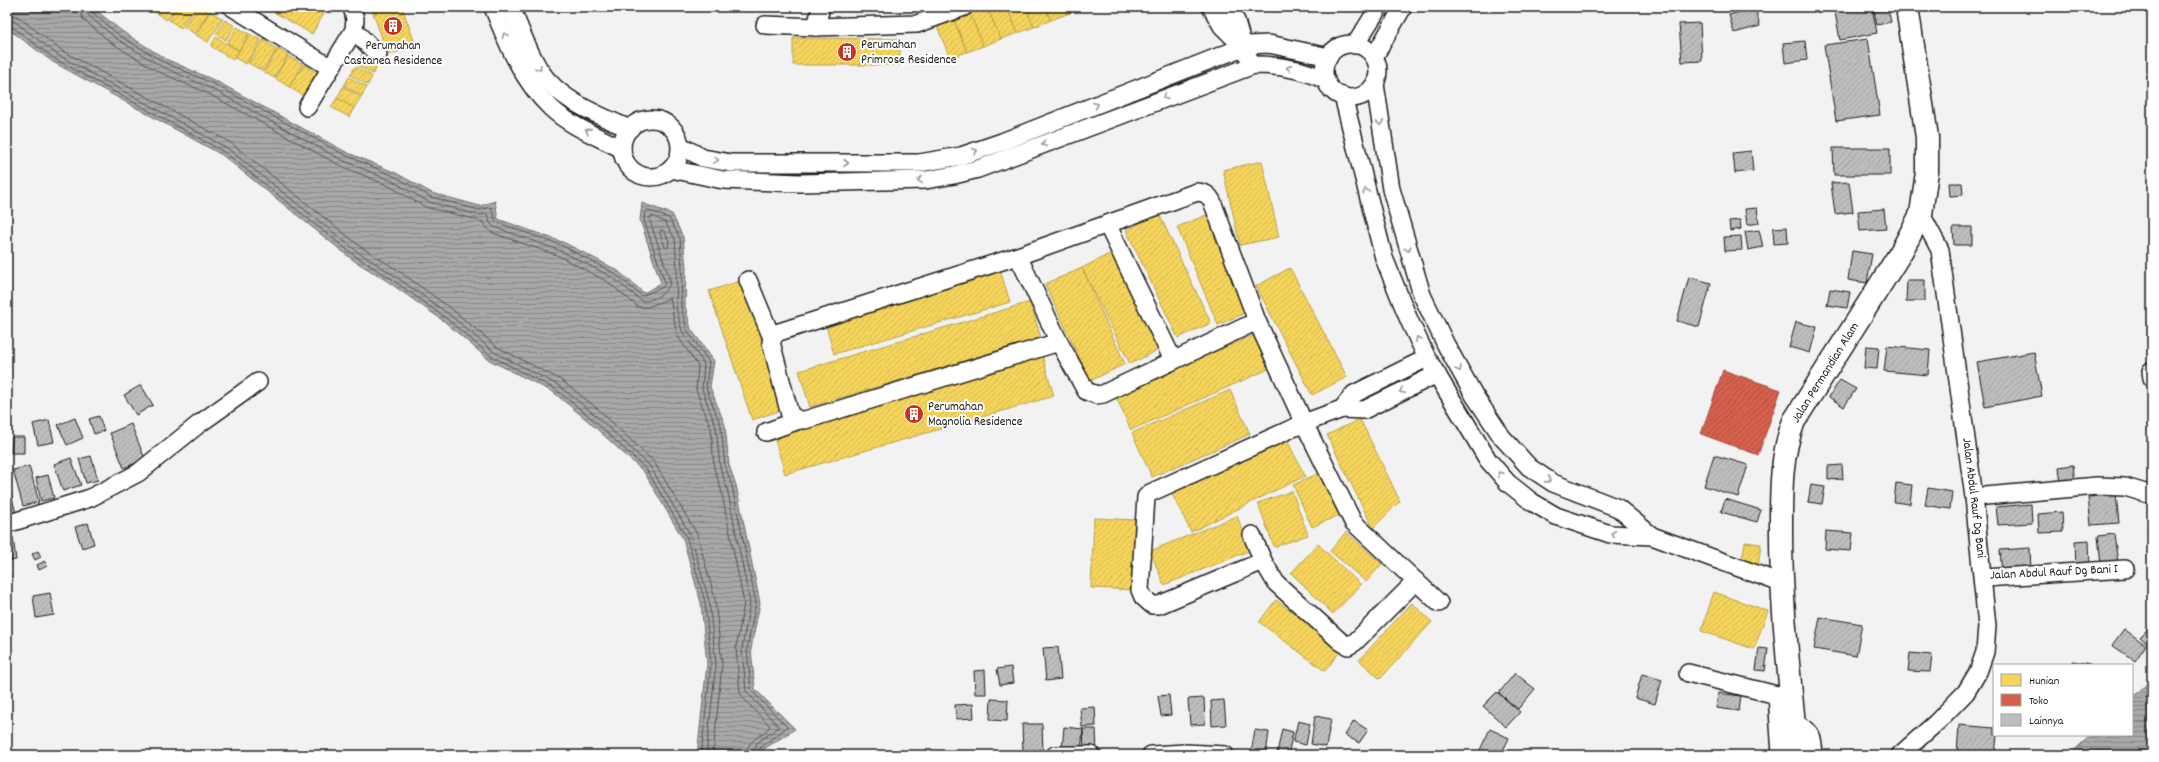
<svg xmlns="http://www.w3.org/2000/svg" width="2159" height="762" font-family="Dekko,sans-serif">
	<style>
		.water { fill: url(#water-rules); stroke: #707070 }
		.homes { fill: url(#homes-hatch); stroke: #b59e49 }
		.shops { fill: url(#shops-hatch); stroke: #9e4c3e }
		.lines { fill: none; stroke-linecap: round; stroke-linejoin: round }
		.shore { stroke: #545454; stroke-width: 1 }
		.building { fill: url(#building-hatch); stroke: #1c1c1c }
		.minor-casing { stroke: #1c1c1c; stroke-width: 20 }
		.secondary-casing { stroke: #1c1c1c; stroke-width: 25 }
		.minor { stroke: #fff; stroke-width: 17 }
		.secondary { stroke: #fff; stroke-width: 22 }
		.oneway { stroke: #999 }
		.labels { text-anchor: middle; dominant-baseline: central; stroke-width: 4; stroke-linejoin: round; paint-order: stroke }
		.poi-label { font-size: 13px; fill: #1c1c1c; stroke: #fff; text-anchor: start }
		.street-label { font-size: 13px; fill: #1c1c1c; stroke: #fff }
	</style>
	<defs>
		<pattern id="water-rules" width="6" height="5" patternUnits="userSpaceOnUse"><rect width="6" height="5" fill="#a8a8a8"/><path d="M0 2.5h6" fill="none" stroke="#888"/></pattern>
		<pattern id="homes-hatch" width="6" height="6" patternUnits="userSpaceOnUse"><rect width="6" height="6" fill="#f6d55c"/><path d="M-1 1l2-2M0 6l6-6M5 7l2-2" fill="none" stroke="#d2b64f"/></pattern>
		<pattern id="shops-hatch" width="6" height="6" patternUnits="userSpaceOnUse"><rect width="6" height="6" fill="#d6604d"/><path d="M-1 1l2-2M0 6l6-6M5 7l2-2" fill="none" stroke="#ad4e3f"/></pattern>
		<pattern id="building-hatch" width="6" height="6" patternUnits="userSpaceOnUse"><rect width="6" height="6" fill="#bdbdbd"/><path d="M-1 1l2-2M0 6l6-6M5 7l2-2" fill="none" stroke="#a2a2a2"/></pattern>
	</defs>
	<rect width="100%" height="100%" fill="#f2f2f2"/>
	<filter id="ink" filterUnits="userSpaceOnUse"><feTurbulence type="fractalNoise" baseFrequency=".025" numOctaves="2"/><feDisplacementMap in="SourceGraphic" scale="8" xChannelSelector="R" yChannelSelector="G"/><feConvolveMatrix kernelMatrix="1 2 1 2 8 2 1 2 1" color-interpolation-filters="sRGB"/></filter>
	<g filter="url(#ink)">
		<!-- water -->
		<g class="water">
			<path d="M7,7H92L123,32L166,59L216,81L346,152L396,173L432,193L480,206L495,201L498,219L565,243L617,270L644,293L661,283L640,220L642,203L672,214L683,237L686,268L685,306L691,329L714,361L710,387L725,425L729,465L736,485L760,603L751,649L755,689L795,729L764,749L760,755H697L707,664L701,603L683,539L644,472L587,420L553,392L489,360L445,322L387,281L353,260L222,155L53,62L7,28Z"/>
			<path d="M2152,679V755H2069L2091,735H2132V698Z"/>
		</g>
		<!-- homes -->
		<g class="homes">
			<path d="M147,7H157L155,12Z"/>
			<path d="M159,7H175L167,20L156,13Z"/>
			<path d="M177,7H194L181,28L169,20Z"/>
			<path d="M196,7H201L209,12L195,34L184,27Z"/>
			<path d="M265,7H318L324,14L312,34Z"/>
			<path d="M371,7H402L416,46L388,55Z"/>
			<path d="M842,7H867V10L842,9Z"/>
			<path d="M987,7L1001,39L983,46L970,14Z"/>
			<path d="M987,7H1007L1018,33L1001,39Z"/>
			<path d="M1007,7H1026L1034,27L1018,33Z"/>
			<path d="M1026,7H1045L1051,20L1034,27Z"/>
			<path d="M1045,7H1064L1067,14L1051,20Z"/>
			<path d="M1064,7H1085V8L1067,14Z"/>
			<path d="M210,11L223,19L208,42L196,35Z"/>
			<path d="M970,14L983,46L967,52L954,20Z"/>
			<path d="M225,20L235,26L226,40L216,34Z"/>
			<path d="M954,20L967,52L950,58L937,26Z"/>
			<path d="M237,27L249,34L239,50L227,43Z"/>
			<path d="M250,34L261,40L246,64L235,58Z"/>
			<path d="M216,37L239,51L233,60L211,46Z"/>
			<path d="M793,38L900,39V65H793Z"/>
			<path d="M263,40L277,49L263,71L248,63Z"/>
			<path d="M278,49L288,55L274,78L264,72Z"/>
			<path d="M363,52L380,62L373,74L356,65Z"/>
			<path d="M288,56L303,64L289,87L275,78Z"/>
			<path d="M304,65L318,73L304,96L289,87Z"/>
			<path d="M355,67L372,76L368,85L350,75Z"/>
			<path d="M349,77L367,87L362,96L344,86Z"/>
			<path d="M343,87L361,97L354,108L337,98Z"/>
			<path d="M337,98L354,108L349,117L331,107Z"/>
			<path d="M1262,161L1279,237L1240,245L1223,170Z"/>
			<path d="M1159,214L1211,323L1178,338L1126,230Z"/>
			<path d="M1209,214L1249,311L1218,325L1177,227Z"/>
			<path d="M1113,252L1162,348L1130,364L1082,268Z"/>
			<path d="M1082,268L1125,364L1090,381L1045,284Z"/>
			<path d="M1290,268L1347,377L1312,395L1256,286Z"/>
			<path d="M1000,270L1010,302L834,354L825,322Z"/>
			<path d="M743,280L785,409L752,420L709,291Z"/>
			<path d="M1030,302L1041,338L810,407L799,371Z"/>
			<path d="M1256,334L1271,368L1131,430L1115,395Z"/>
			<path d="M1042,355L1054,396L785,474L773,433Z"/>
			<path d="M1230,390L1250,434L1152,477L1132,433Z"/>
			<path d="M1360,419L1400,501L1373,528L1327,435Z"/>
			<path d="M1285,436L1305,476L1191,532L1171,492Z"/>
			<path d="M1324,471L1342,514L1312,527L1293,485Z"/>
			<path d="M1292,491L1308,535L1274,547L1258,503Z"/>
			<path d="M1237,516L1251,550L1164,585L1150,551Z"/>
			<path d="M1094,518L1138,520L1135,590L1091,588Z"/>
			<path d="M1346,532L1382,564L1366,582L1330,551Z"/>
			<path d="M1745,542L1761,544L1758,567L1741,565Z"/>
			<path d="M1318,544L1361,585L1333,614L1291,573Z"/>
			<path d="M1714,592L1768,611L1754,649L1701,631Z"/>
			<path d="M1276,600L1342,649L1325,671L1259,622Z"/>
			<path d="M1412,603L1432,622L1380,679L1359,660Z"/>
		</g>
		<!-- shops -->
		<path class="shops" d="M1723,370L1781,390L1758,455L1701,434Z"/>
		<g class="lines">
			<!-- shore -->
			<g class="shore">
				<path d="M79,7L83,19L113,44L159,72L209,94L339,165L389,186L425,207L482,221L487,228L493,233L559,256L608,282L638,307H648L670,298L677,335L698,366L696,390L711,428L714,468L721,489L744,603L736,648L740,693L744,699L770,726C763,737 747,738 746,755"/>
				<path d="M85,7L88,15L117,39L161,66L212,89L342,160L392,181L429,202L478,215L487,214L490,223L494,227L561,251L612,277L642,301C652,302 671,291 670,280L649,218L652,216L665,222L675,239L677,268L676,307L682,331L704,364L702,389L716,427L720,467L727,488L750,603L742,649L746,691L779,727L757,743L752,755"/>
				<path d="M90,7L92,12L120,36L164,62L214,84L345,155L394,176L431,197L479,210L491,207L496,222L563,246L614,273L642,296L663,287L665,283L644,220L645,211L647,210L669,218L680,238L682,268L681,306L687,330L709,362L706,388L721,426L725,466L732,486L756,603L747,649L751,690L787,727L761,747L757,755"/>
				<path d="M7,14L17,16L61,50L231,143L361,247L396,269L453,310L497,347L561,380L598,409L654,462L697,534L715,599L722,664L713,755"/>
				<path d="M7,20L14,21L58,55L227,148L358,252L392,274L450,315L494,352L558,385L594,414L650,466L691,536L709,601L716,664L706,755"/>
				<path d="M7,25L11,26L55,59L224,152L355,256L390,278L447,319L491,356L555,389L590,417L646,469L687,538L705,602L711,664L701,755"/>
				<path d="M661,230L664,231L669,241L668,248L665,247L660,233Z"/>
			</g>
		</g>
		<!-- building -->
		<g class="building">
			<path d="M1755,7L1760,26L1734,33L1729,15Z"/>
			<path d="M1834,7H1872L1877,33L1840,40Z"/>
			<path d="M1888,9L1891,22L1877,25L1874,11Z"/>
			<path d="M1700,23L1702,61L1682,62L1679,24Z"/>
			<path d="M1868,39L1880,115L1836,121L1824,45Z"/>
			<path d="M1805,41L1807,60L1785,63L1783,43Z"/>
			<path d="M1833,148H1890V175H1834Z"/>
			<path d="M1751,151L1753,171L1735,173L1733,153Z"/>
			<path d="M1849,182L1853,212L1835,214L1831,183Z"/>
			<path d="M1949,183H1962L1963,195L1950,196Z"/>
			<path d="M1757,208L1759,223L1747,225L1745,209Z"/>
			<path d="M1884,209L1886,229L1860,231L1858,211Z"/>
			<path d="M1740,220L1741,229L1730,231L1729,221Z"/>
			<path d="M1787,227L1788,243L1774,244L1773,228Z"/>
			<path d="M1953,227H1972V245H1954Z"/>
			<path d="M1759,230L1763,247L1748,250L1745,232Z"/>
			<path d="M1741,236L1742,250L1725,251L1724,237Z"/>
			<path d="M1852,251L1872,254L1867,283L1848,280Z"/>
			<path d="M1689,277L1711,283L1699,327L1677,321Z"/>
			<path d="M1907,280H1925V301H1906Z"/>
			<path d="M1830,289L1850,292L1847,308L1827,305Z"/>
			<path d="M1796,322L1817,327L1810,353L1789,347Z"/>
			<path d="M1866,346L1879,347L1877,369L1864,368Z"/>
			<path d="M1887,346L1930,350L1928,375L1884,371Z"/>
			<path d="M2034,352L2042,396L1985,407L1977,362Z"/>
			<path d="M1840,380L1856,389L1844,407L1829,397Z"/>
			<path d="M141,385L153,405L136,415L124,395Z"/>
			<path d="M99,416L104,431L94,434L89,419Z"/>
			<path d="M75,418L83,438L67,445L58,425Z"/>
			<path d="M49,420L54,442L38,445L33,424Z"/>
			<path d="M131,424L145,459L124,468L110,433Z"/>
			<path d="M12,437H24V453H11Z"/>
			<path d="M1714,455L1748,465L1738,497L1704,486Z"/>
			<path d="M91,456L98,480L86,483L79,459Z"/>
			<path d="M71,458L81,485L63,491L54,464Z"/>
			<path d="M1842,465L1843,479L1828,480V466Z"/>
			<path d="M2073,465L2075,483L2061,485L2059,467Z"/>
			<path d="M29,466L39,502L23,506L13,470Z"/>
			<path d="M48,475L54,498L41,501L36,478Z"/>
			<path d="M1896,483L1912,485L1910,504L1894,502Z"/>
			<path d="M9,485L16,514L7,516V486Z"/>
			<path d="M1811,485L1825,487L1822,504L1808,502Z"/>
			<path d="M1928,488L1952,492L1950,509L1925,505Z"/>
			<path d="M2116,494L2119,523L2091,525L2088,497Z"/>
			<path d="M1725,499L1761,510L1757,522L1721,512Z"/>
			<path d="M2031,504L2032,523L1998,525L1996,507Z"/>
			<path d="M2062,512L2063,532L2039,533L2038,514Z"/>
			<path d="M88,523L94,544L82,548L75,527Z"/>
			<path d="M1826,531L1853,533L1851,551L1825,549Z"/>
			<path d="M2114,534L2118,563L2101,565L2098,536Z"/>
			<path d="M7,537H13L16,560L7,561Z"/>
			<path d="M2089,540L2090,567L2076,568L2075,541Z"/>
			<path d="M2030,548L2031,572L2002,574L2000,550Z"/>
			<path d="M38,551L41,557L35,560L32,554Z"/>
			<path d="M45,561L47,566L39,570L37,565Z"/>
			<path d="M7,569H9L11,577L7,578Z"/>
			<path d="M50,593L54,615L36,618L33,596Z"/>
			<path d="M1820,617L1862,624L1856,656L1814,649Z"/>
			<path d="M2152,625V648L2140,637Z"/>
			<path d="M2124,629L2146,645L2135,661L2112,645Z"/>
			<path d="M1058,647L1061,679L1046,681L1043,648Z"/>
			<path d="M1759,648L1768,649L1765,671L1756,670Z"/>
			<path d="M1910,653L1932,655L1930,672L1908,671Z"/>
			<path d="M2073,661L2090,664L2089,665H2073Z"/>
			<path d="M1011,667L1013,683L1000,685L997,669Z"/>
			<path d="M985,670L986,694H975L974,671Z"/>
			<path d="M1515,673L1535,689L1518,709L1499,693Z"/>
			<path d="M1642,674L1662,680L1655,704L1635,698Z"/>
			<path d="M1497,692L1520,712L1506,727L1483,706Z"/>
			<path d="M1718,693L1741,696L1739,711L1716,708Z"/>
			<path d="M1169,695L1171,715L1161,716L1158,696Z"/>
			<path d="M1204,698L1205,724L1190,725L1188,699Z"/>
			<path d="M991,699L1008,700L1007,721L990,720Z"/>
			<path d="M1224,700L1226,725L1212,726L1211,701Z"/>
			<path d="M973,704L974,718L956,719L955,705Z"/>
			<path d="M1095,707L1096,726L1082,727L1080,708Z"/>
			<path d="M1315,716L1331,719L1326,747L1311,744Z"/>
			<path d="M1298,721L1310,724L1306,745L1293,742Z"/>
			<path d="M1354,721L1368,730L1359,743L1345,735Z"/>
			<path d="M1022,724H1042L1043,752L1023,753Z"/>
			<path d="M1959,725L1994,728V735H1997L1995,755L1957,752Z"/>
			<path d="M1064,727L1083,729L1081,752L1062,750Z"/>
			<path d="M1083,729H1096L1097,753H1084Z"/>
			<path d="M1282,729L1293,732L1288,755L1277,753Z"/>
			<path d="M1490,729L1509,738L1501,755H1485L1479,752Z"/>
			<path d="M1255,730L1269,732L1266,754L1251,752Z"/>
		</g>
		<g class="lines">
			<defs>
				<g id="minor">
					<path d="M232,7L331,68"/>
					<path d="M493,7C507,42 522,81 551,108C570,126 599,137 622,149"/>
					<path d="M511,7C519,27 528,51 539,69C558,100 598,115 630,129"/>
					<path d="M1211,7L1222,26L1243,47L1248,56"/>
					<path d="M1229,7L1236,21L1243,46"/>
					<path d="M765,25L816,27L917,24L964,7"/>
					<path d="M816,27L821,7"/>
					<path d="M354,30L378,55"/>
					<circle cx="1351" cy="71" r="27"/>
					<path d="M1355,45L1379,7"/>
					<path d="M1374,57L1403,7"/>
					<path d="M1375,84L1391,189L1422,295L1446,345L1474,395L1502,437L1529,467L1553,483L1618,508L1652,536"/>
					<path d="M1343,96L1384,258L1409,320L1427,358L1488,460L1508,483L1532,502L1556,516L1610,534L1652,536L1781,583"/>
					<path d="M307,107L354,30L355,19L352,7"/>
					<circle cx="651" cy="148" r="29"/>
					<path d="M681,146L703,158L731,163H919L961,156L1002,142L1248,45L1269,44L1329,57"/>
					<path d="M671,169L723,180L800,183L926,180L954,175L978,169L1254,65C1280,65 1302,69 1326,80"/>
					<path d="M1107,224L1173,360"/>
					<path d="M1018,256L1059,342"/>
					<path d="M748,280L772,338"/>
					<path d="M1257,321L1103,394L1097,395L1086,391L1059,342L805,420H799L790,415L771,342L776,333L1018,256L1197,192C1205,193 1208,194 1212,201L1257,321L1304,423L1353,522L1439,603"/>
					<path d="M2151,371L2152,378"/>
					<path d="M1342,409L1354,394L1427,358"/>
					<path d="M766,432L799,420"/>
					<path d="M1974,497L2097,486L2125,487L2152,495"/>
					<path d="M7,524L90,498L138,473L199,424L258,382"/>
					<path d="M1252,535L1263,561L1276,583L1340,641L1348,646L1355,642L1416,581"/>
					<path d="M1263,561L1159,605H1152L1143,597L1140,590L1146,497L1150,493L1304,423L1342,409L1364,410L1437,374"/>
					<path d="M1984,578L2125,569"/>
					<path d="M1688,673L1777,695L1791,693"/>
					<path d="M1777,695L1781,755"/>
					<path d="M1794,723C1813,731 1812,735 1814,755"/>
					<path d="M1055,755H1091"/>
					<path d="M1151,755L1185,753L1225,755"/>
					<path d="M1900,755L1937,722L1966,692L1978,672L1985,652L1987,626L1974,497L1940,250L1921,214"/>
				</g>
				<path id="secondary" d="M1797,755C1790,681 1781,608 1781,534C1781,495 1780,457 1794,421L1901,252L1921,214L1927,172V137L1907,7"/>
			</defs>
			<!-- minor casing -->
			<use href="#minor" class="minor-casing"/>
			<!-- secondary casing -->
			<use href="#secondary" class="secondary-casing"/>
			<!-- minor -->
			<use href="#minor" class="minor"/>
			<!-- secondary -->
			<use href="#secondary" class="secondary"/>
		</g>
		<!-- one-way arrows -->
		<defs><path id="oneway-chevron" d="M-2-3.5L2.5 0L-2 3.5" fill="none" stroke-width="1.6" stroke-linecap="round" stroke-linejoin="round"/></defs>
		<g class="oneway">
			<use href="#oneway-chevron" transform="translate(505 35) rotate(-113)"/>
			<use href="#oneway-chevron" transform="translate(539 68) rotate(58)"/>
			<use href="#oneway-chevron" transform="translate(1289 68) rotate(-170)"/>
			<use href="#oneway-chevron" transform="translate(1165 97) rotate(159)"/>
			<use href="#oneway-chevron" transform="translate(1096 105) rotate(-22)"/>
			<use href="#oneway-chevron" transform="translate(1380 123) rotate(81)"/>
			<use href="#oneway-chevron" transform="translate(588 131) rotate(-152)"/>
			<use href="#oneway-chevron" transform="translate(1044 144) rotate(159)"/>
			<use href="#oneway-chevron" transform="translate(975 151) rotate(-18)"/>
			<use href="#oneway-chevron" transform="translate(716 160) rotate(9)"/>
			<use href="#oneway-chevron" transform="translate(846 163)"/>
			<use href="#oneway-chevron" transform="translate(920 180) rotate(178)"/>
			<use href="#oneway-chevron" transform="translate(1366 191) rotate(-105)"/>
			<use href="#oneway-chevron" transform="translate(1408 249) rotate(73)"/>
			<use href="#oneway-chevron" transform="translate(1418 339) rotate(-116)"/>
			<use href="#oneway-chevron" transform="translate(1459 369) rotate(61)"/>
			<use href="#oneway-chevron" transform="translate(1402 391) rotate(154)"/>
			<use href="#oneway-chevron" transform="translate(1500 474) rotate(-130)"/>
			<use href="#oneway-chevron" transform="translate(1548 480) rotate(33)"/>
			<use href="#oneway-chevron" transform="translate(1613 534) rotate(-173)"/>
		</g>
	</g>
	<!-- icons -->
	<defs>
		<symbol id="building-disc" viewBox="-11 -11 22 22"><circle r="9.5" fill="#c8321e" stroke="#fff"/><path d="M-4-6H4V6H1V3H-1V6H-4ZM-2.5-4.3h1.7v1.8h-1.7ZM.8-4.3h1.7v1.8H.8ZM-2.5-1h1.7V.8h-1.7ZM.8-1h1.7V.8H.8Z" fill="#fff"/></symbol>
	</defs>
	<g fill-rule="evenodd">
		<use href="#building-disc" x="382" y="15" width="22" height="22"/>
		<use href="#building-disc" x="836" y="41" width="22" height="22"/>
		<use href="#building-disc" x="903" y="403" width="22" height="22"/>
	</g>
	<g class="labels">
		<!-- poi labels -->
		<g class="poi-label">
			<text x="861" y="45">Perumahan<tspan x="861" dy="15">Primrose Residence</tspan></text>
			<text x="393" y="46" text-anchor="middle">Perumahan<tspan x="393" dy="15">Castanea Residence</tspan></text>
			<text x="928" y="407">Perumahan<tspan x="928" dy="15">Magnolia Residence</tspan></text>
		</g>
		<!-- street labels -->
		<g class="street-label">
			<text transform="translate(1826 373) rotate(-58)">Jalan Permandian Alam</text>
			<text transform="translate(1973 498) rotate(83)">Jalan Abdul Rauf Dg Bani</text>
			<text transform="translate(2054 573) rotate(-3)">Jalan Abdul Rauf Dg Bani I</text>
		</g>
	</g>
	<!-- margin -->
	<rect width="2159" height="762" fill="none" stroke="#fff" stroke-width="24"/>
	<rect x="12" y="12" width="2135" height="738" fill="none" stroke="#1c1c1c" stroke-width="1.5" filter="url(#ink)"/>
	<!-- legend -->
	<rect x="1993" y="664" width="140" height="72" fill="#ffffff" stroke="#a4a4a4"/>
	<rect x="2001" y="674" width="20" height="12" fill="#f6d55c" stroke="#a4a4a4"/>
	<text x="2029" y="684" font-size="12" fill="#1c1c1c">Hunian</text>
	<rect x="2001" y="694" width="20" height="12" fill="#d6604d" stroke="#a4a4a4"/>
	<text x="2029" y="704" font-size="12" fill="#1c1c1c">Toko</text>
	<rect x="2001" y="714" width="20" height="12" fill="#bdbdbd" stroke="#a4a4a4"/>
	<text x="2029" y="724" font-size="12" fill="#1c1c1c">Lainnya</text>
</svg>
